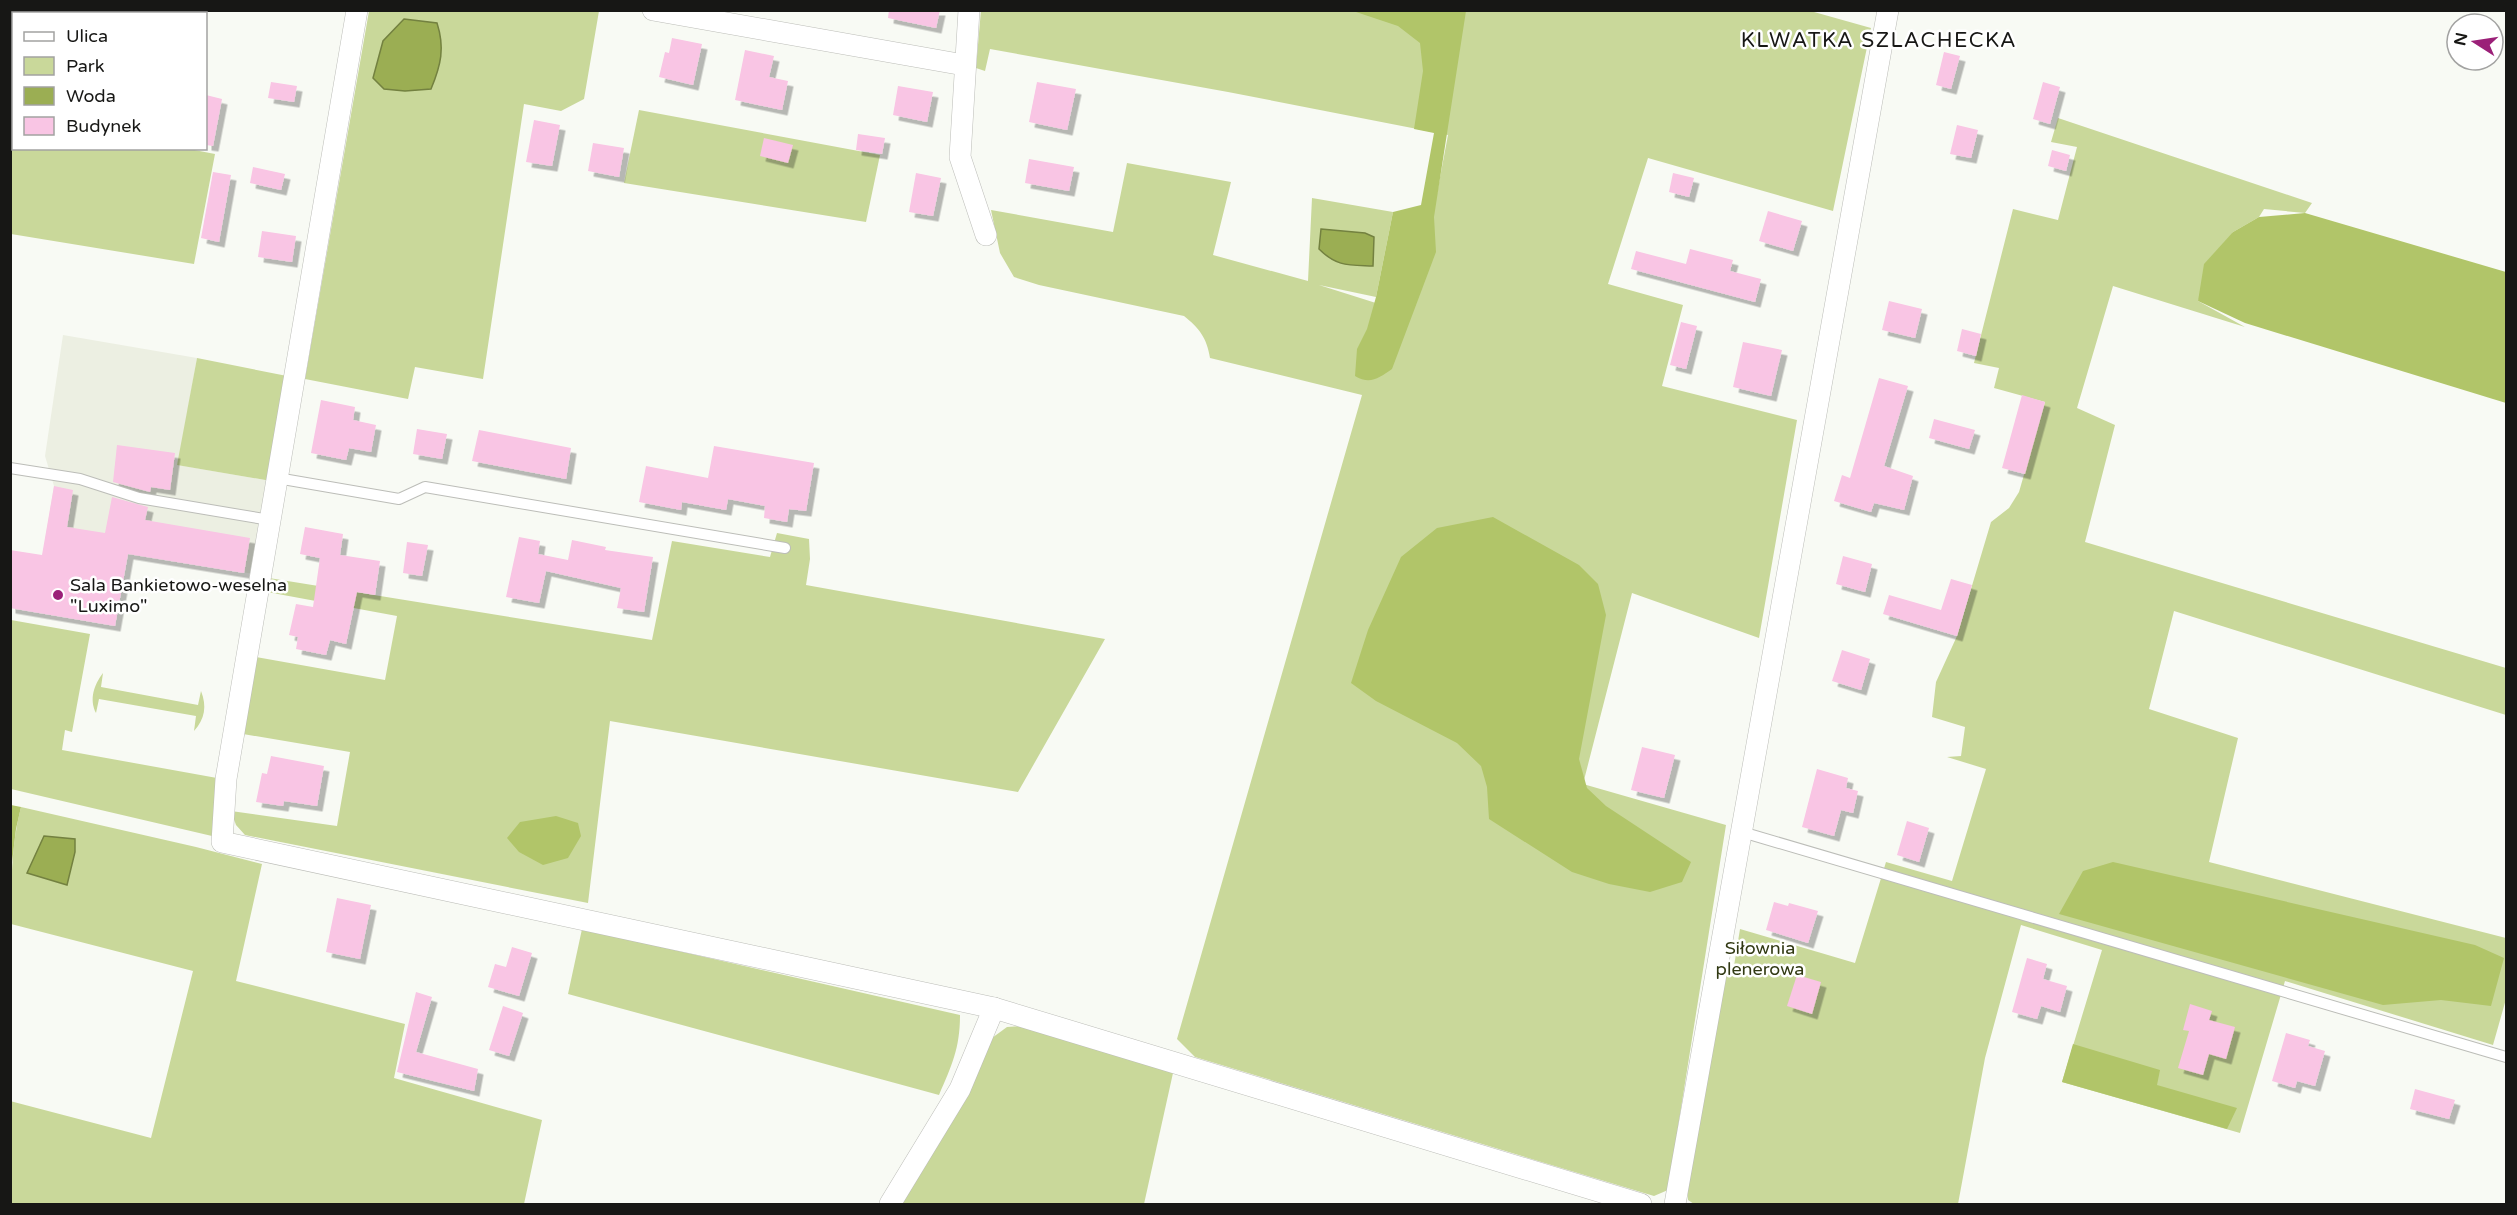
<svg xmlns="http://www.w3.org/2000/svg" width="2517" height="1215" font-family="'Varela Round',sans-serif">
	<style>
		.built { fill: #ecefe2 }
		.green { fill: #c9d89a; fill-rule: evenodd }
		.forest { fill: #b1c569 }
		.water { fill: #9bae53; stroke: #738140; stroke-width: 1.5 }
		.building { fill: #f9c5e4; filter: url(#shadow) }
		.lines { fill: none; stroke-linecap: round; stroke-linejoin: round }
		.service-casing { stroke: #bcbdb8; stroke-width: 12 }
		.minor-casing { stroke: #bcbdb8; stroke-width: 22 }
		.service { stroke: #fff; stroke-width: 10 }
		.minor { stroke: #fff; stroke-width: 21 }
		.poi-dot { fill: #9b2078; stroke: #fff; stroke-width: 2 }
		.labels { text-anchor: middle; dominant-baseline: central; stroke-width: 5; stroke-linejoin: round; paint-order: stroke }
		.poi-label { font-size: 18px; fill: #171715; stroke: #fff; text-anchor: start }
		.park-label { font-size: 18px; fill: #313913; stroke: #fff }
		.quarter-label { font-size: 21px; letter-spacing: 1.5px; fill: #171715; stroke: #fff }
	</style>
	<defs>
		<filter id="shadow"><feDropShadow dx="5.5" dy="5.5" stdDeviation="0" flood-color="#0004"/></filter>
	</defs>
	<rect width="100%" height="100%" fill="#f8faf4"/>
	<!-- built -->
	<path class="built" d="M63,335L197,358L178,465L271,481L254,574L45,541L54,486L45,456Z"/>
	<!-- green -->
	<g class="green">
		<path d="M29,10H167V11L166,14L28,13Z"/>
		<path d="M981,10H1807L1871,28L1833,211L1648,158L1608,284L1683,305L1662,386L1797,420L1759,638L1632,593L1583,784L1726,825L1668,1190L1654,1196L1195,1057L1177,1039L1362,395L1210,358C1207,338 1199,328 1184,316L1039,285L1014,277L1000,253L991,210L1113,232L1127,163L1231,182L1213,255L1308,281L1312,198L1393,212L1376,297L1319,285L1398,310L1432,220L1448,135L1228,92L990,49L985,71L976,68Z"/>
		<path d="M369,11H599L584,99L561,111L524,104L483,379L415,367L408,399L305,379Z"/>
		<path d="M13,91L14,148H184L215,154L194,264L11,234L10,107Z"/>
		<path d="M639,110L880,155L866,222L624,183Z"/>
		<path d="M2058,118L2312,203L2305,213L2264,209L2259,217L2233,232L2198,301L2245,327L2113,286L2077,408L2115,425L2085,542L2506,668V715L2174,611L2149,709L2238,738L2209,862L2506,938V999L2493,1045L2285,981L2240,1133L2062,1082L2102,950L2021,925L1985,1058L1958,1204H1694L1688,1200L1687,1187L1725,971L1733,972L1740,929L1855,963L1886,862L1952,881L1986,769L1947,757L1961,756L1965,727L1932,717L1936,682L1957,636L1991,522L2009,508L2019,492L2045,402L1994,388L1999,368L1974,363L2013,209L2058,220L2077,147L2051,142Z"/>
		<path d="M197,358L287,376L271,481L177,465Z"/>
		<path d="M777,533L809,539L810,559L806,585L1105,639L1018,792L610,721L588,903L245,835L236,825L231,811L337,826L350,752L243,734L256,657L385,680L397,616L267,592L269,578L652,640L672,541L770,557Z"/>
		<path d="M11,620L90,634L72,732L65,730L62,750L217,778L212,836L11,789Z"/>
		<path d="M103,673L101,687L198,705L201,691C207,706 205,719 194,731L196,716L99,699L96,713C89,699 94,685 103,673Z"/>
		<path d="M21,807L196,847L262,864L236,981L405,1024L394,1078L542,1120L524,1204H11L10,1101L151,1138L193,971L11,924C11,884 11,846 21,807ZM32,865L67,885L27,873Z"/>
		<path d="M582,929L960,1015C960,1048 952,1065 939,1095L568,994Z"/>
		<path d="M1021,1026L1173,1073L1144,1204H895L992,1038L1007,1027Z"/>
	</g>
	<!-- forest -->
	<g class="forest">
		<path d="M1353,11H1466L1434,217L1436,252L1392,369C1379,378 1370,385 1355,376L1357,349L1367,329L1376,297L1393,212L1421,205L1434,133L1414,129L1423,71L1420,43L1398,26Z"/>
		<path d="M2305,213L2506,272V403L2245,323L2198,301L2204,264L2233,232L2259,217Z"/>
		<path d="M1493,517L1579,565L1598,584L1606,615L1579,759L1587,788L1606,806L1691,862L1682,882L1650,892L1609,884L1572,872L1489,819L1487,787L1481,766L1457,743L1376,701L1351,683L1368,630L1401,557L1437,528Z"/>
		<path d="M11,805L21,807L16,829L11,871Z"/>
		<path d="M556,816L578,823L581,836L568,858L543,865L519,852L507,838L520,822Z"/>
		<path d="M2113,862L2475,945L2504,958L2491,1006L2441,1000L2383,1005L2059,914L2083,871Z"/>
		<path d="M2073,1044L2160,1070L2157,1085L2237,1108L2227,1129L2062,1082Z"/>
	</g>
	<!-- water -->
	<g class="water">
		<path d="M404,19L437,23C445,48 441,65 431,89L405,91L384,89L373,78L383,41Z"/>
		<path d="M1321,229L1365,233L1374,237L1373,266C1349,265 1337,267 1319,249Z"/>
		<path d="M44,836L75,839V852L67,885L27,873Z"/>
	</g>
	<!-- building -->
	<g class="building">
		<path d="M889,10H940L936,28L888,18Z"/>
		<path d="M672,38L702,44L693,85L659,77L665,52L669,53Z"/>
		<path d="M745,50L774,56L769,77L788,81L782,110L735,100Z"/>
		<path d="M1944,52L1960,56L1951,89L1936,85Z"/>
		<path d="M271,82L297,86L294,102L268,98Z"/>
		<path d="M1037,82L1076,89L1067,130L1029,122Z"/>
		<path d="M2043,82L2060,87L2050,124L2033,119Z"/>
		<path d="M898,86L933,92L927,122L893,115Z"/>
		<path d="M206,95L222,99L213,146L206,145Z"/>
		<path d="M534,120L560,125L552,166L526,162Z"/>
		<path d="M1957,125L1978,130L1971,158L1950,154Z"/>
		<path d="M858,134L885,138L882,154L856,150Z"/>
		<path d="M764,138L793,145L788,163L760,156Z"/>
		<path d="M593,143L624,148L619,177L588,171Z"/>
		<path d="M2052,150L2070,155L2066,171L2048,166Z"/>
		<path d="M1029,159L1074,167L1069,191L1025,183Z"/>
		<path d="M253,167L285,174L281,190L250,183Z"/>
		<path d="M213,172L231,175L219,242L201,238Z"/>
		<path d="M916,173L941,178L933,216L909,212Z"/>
		<path d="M1673,173L1694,178L1689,197L1669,192Z"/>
		<path d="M1768,211L1802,221L1793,251L1759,241Z"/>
		<path d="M262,231L296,236L292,262L258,257Z"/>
		<path d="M1690,249L1733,260L1730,271L1761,279L1755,302L1631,269L1636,251L1686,264Z"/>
		<path d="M1889,301L1922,309L1915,338L1882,330Z"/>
		<path d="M1681,322L1697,326L1686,369L1670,365Z"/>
		<path d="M1962,329L1981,334L1976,356L1957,351Z"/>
		<path d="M1743,342L1782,350L1771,396L1733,387Z"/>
		<path d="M1879,378L1908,386L1884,466L1913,476L1904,510L1874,503L1871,512L1834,501L1842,475L1850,478Z"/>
		<path d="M2022,395L2045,402L2025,474L2002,468Z"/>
		<path d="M321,400L355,407L353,420L376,425L371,452L349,448L346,460L311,453Z"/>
		<path d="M1934,419L1975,430L1969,449L1929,438Z"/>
		<path d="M417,429L447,434L442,459L413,454Z"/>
		<path d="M479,430L571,448L566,479L472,461Z"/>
		<path d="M117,445L175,453L170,490L151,487L150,492L113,482Z"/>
		<path d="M714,446L814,463L806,511L789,509L787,522L764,518L765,506L728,499L726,510L682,502L681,510L639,502L646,466L708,478Z"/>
		<path d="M54,486L73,490L67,527L105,533L112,497L148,507L145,520L250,538L244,573L128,554L115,626L10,608V550L42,555Z"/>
		<path d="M305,527L343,534L340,555L380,561L375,595L357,592L346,644L330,640L326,655L296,649L298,637L289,635L296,604L313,607L320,558L300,554Z"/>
		<path d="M519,537L540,541L538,554L568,560L572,540L606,547L605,550L653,557L644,612L617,608L621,588L546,571L539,603L506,597Z"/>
		<path d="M407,542L428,545L422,576L403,573Z"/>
		<path d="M1843,556L1872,564L1865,592L1836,584Z"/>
		<path d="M1951,579L1972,585L1957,636L1883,614L1889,595L1941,610Z"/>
		<path d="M1842,650L1870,659L1861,690L1832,681Z"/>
		<path d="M1642,747L1675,755L1664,798L1631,790Z"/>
		<path d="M271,756L324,766L317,806L284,801L283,806L256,802L262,773L267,774Z"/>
		<path d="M1817,769L1848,778L1846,788L1858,791L1853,813L1841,810L1834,836L1802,827Z"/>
		<path d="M1907,821L1929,828L1919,862L1897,855Z"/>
		<path d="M337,898L371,905L360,959L326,952Z"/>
		<path d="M1774,902L1788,906L1789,903L1818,911L1808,943L1766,930Z"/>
		<path d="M512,947L532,953L519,996L488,987L495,964L506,967Z"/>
		<path d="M2027,958L2047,964L2043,979L2067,986L2060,1012L2041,1006L2037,1019L2012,1012Z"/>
		<path d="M1797,975L1821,982L1812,1014L1787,1006Z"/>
		<path d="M416,992L432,997L416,1052L478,1069L474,1091L397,1072Z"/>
		<path d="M2190,1004L2212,1011L2209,1020L2235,1027L2226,1059L2209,1054L2203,1075L2178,1068L2189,1031L2183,1030Z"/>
		<path d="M503,1006L523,1013L509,1056L489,1050Z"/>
		<path d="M2286,1033L2310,1040L2308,1046L2325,1051L2315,1086L2297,1081L2295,1088L2272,1081Z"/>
		<path d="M2415,1089L2455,1100L2449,1119L2410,1109Z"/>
	</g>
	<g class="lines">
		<defs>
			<g id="service">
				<path d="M10,468L80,479L139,498L270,520"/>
				<path d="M277,478L399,499L425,487L785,548"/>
				<path d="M1742,832L2506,1057"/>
			</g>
			<g id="minor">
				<path d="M357,10L226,779L222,842L994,1008L1641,1204"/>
				<path d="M653,10L964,65"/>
				<path d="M969,10L960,157L986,235"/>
				<path d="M890,1204L960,1089L994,1008"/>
				<path d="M1675,1204L1888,10"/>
			</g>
		</defs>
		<!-- service casing -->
		<use href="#service" class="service-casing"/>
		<!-- minor casing -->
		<use href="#minor" class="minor-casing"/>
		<!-- service -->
		<use href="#service" class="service"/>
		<!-- minor -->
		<use href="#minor" class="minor"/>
	</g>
	<!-- markers -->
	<circle class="poi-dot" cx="58" cy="595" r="6"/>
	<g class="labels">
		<!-- poi labels -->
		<g class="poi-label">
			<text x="70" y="585">Sala Bankietowo-weselna<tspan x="70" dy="21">"Luximo"</tspan></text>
		</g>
		<!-- park labels -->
		<g class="park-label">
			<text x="1760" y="948">Siłownia<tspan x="1760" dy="21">plenerowa</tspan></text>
		</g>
		<!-- quarter labels -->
		<g class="quarter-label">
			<text x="1879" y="40">KLWATKA SZLACHECKA</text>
		</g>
	</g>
	<!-- border -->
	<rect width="2517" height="1215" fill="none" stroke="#171715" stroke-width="24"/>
	<!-- legend -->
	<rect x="12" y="12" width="195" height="138" fill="#ffffff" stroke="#a2a2a1" stroke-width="1.5"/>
	<rect x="24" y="32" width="30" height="9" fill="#ffffff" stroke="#a2a2a1" stroke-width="1.5"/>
	<text x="66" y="42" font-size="18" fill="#171715">Ulica</text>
	<rect x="24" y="57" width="30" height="18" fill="#c9d89a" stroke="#a2a2a1" stroke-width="1.5"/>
	<text x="66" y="72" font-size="18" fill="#171715">Park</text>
	<rect x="24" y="87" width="30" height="18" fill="#9bae53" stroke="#a2a2a1" stroke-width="1.5"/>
	<text x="66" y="102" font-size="18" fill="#171715">Woda</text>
	<rect x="24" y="117" width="30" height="18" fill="#f9c5e4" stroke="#a2a2a1" stroke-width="1.5"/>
	<text x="66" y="132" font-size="18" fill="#171715">Budynek</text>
	<!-- north arrow -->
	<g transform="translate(2475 42) rotate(282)"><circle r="28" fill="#ffffff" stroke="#a2a2a1" stroke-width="1.5"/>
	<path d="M0-4.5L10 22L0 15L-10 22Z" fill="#9b2078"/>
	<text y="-9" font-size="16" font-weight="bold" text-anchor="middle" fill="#171715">N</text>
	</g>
</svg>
